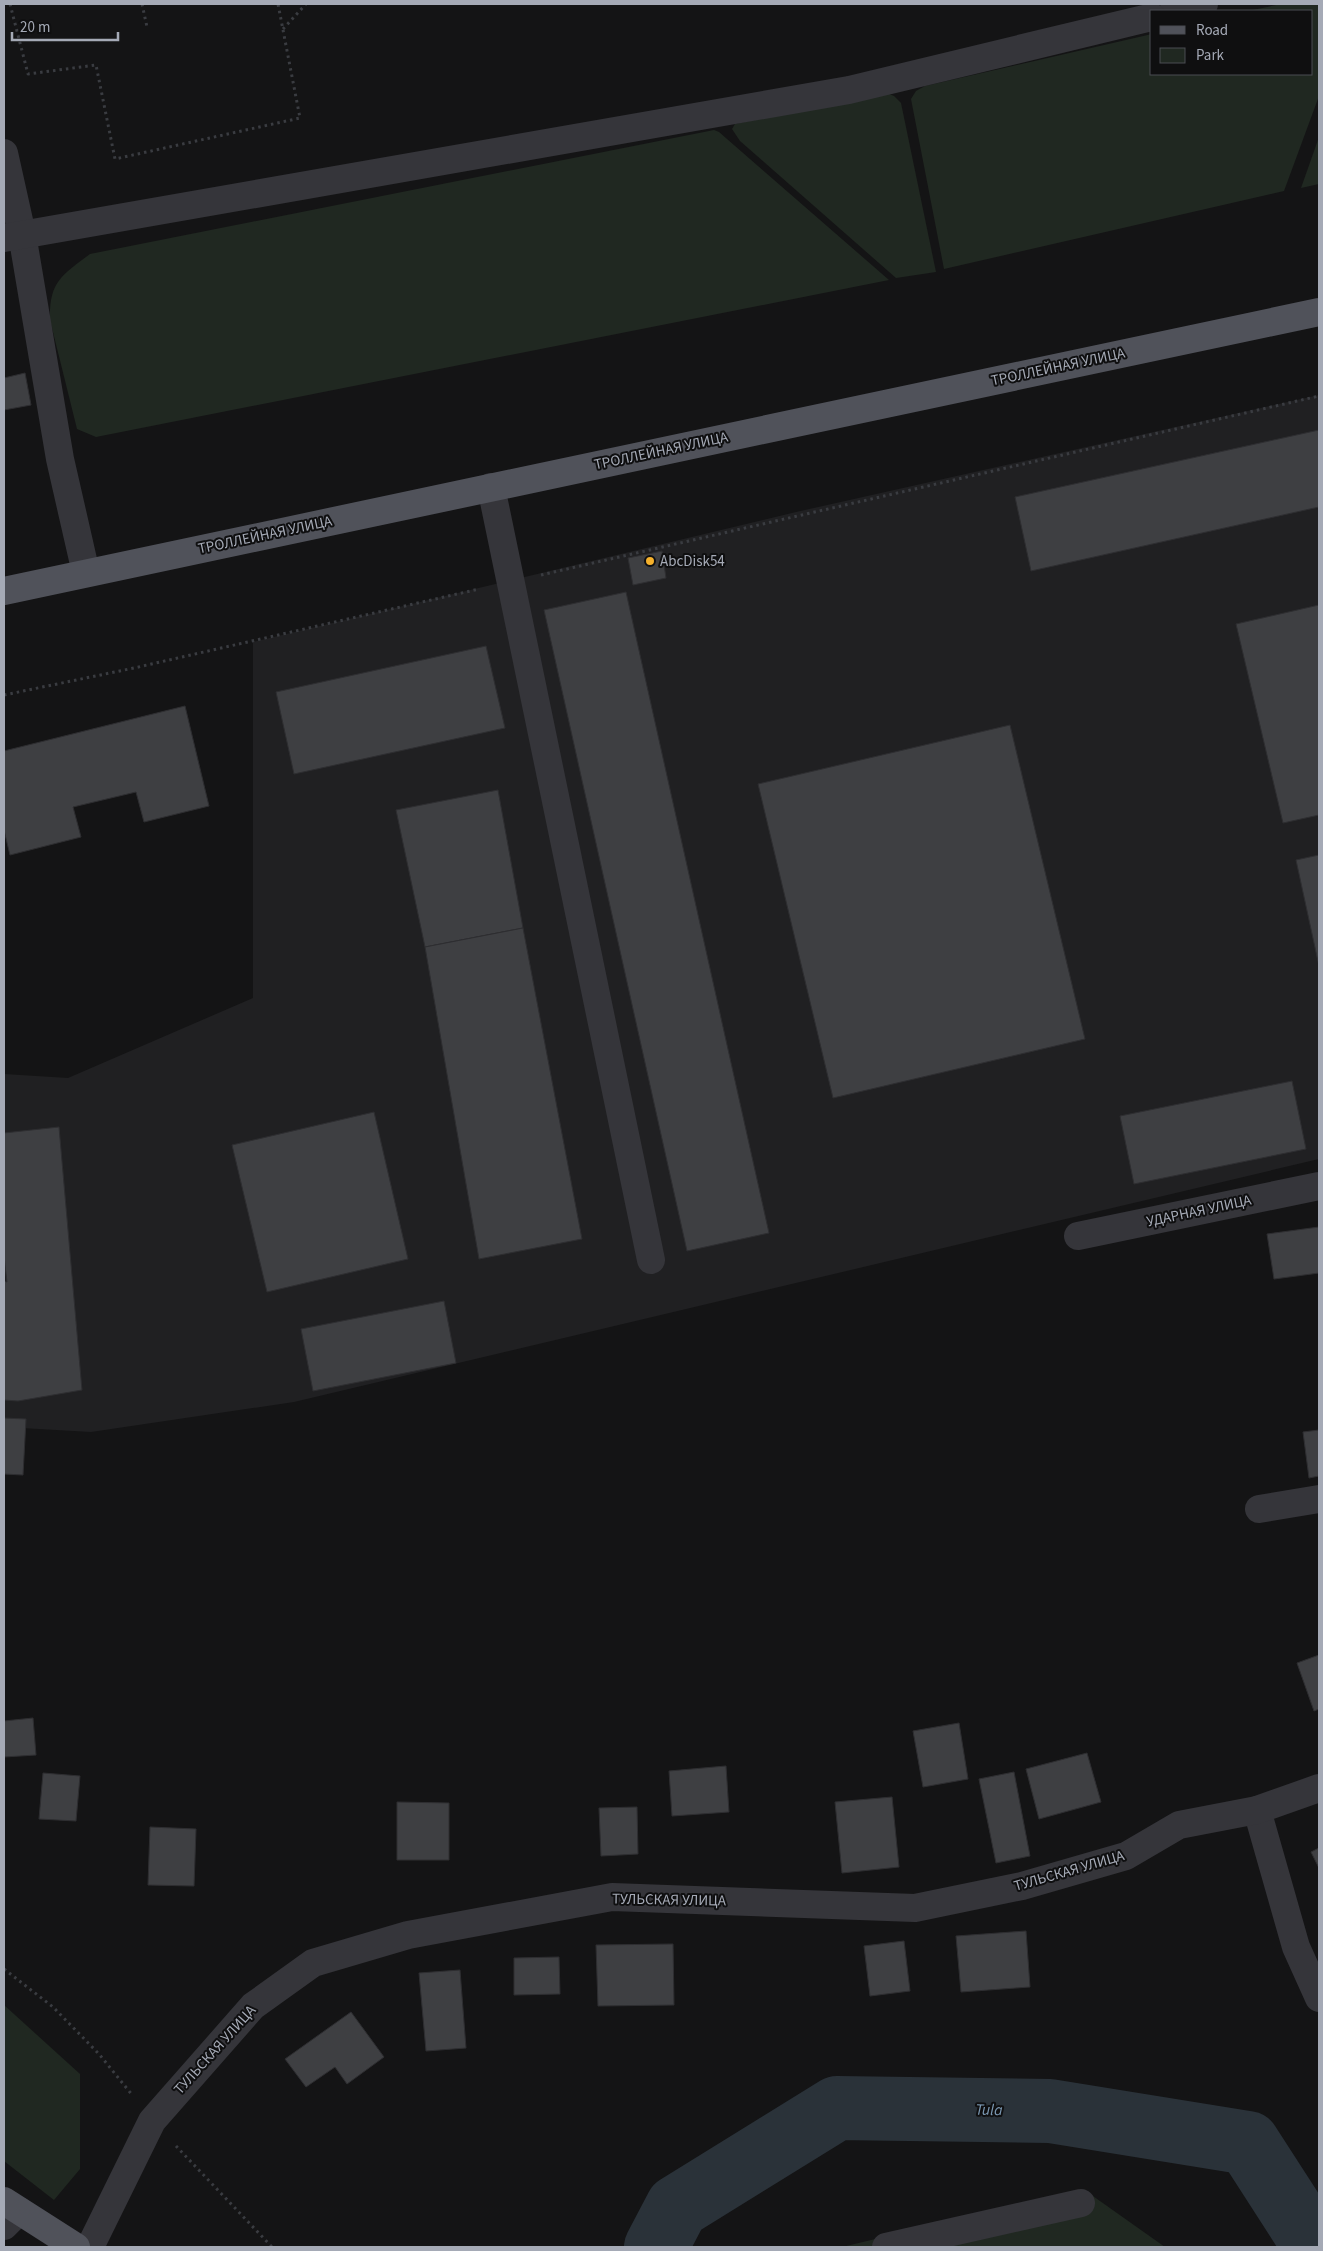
<svg xmlns="http://www.w3.org/2000/svg" width="1323" height="2251" font-family="'Source Sans 3',sans-serif">
	<style>
		.built { fill: #202022 }
		.green { fill: #202821 }
		.lines { fill: none; stroke-linecap: round; stroke-linejoin: round }
		.river { stroke: #2a3239; stroke-width: 64 }
		.building { fill: #3e3f42; stroke: #2e2e31 }
		.path { stroke: #3a3c41; stroke-width: 3; stroke-dasharray: 2.5 4; stroke-linecap: butt }
		.minor { stroke: #35353a; stroke-width: 28 }
		.major { stroke: #50525a; stroke-width: 28 }
		.poi-dot { fill: #f5b12c; stroke: #0f0f10; stroke-width: 2 }
		.labels { text-anchor: middle; dominant-baseline: central; stroke-width: 4; stroke-linejoin: round; paint-order: stroke }
		.street-label { font-size: 15px; fill: #a5aab6; stroke: #0f0f10 }
		.poi-label { font-size: 15px; fill: #a5aab6; stroke: #0f0f10; text-anchor: start }
		.water-label { font-size: 16px; font-style: italic; fill: #7b98b2; stroke: #0f0f10 }
	</style>
	<rect width="100%" height="100%" fill="#141415"/>
	<!-- built -->
	<path class="built" d="M1319,395V1159L294,1402L91,1432L4,1427V1074L68,1078L253,998V642L796,512Z"/>
	<!-- green -->
	<g class="green">
		<path d="M1281,4H1318L1319,5V96L1284,191L944,269L911,99L916,91L925,86L1152,34V74H1312V11H1248Z"/>
		<path d="M889,94L894,96L901,103L936,272L896,278L740,141L732,129L735,124Z"/>
		<path d="M714,130L719,132L889,280L96,437L77,429L50,320C49,282 61,276 90,254Z"/>
		<path d="M1319,137V184L1301,188Z"/>
		<path d="M4,2005L80,2074V2169L54,2200L4,2161Z"/>
		<path d="M1083,2189L1165,2247H842Z"/>
	</g>
	<g class="lines">
		<!-- river -->
		<path class="river" d="M656,2247L677,2207L837,2108L1050,2111L1248,2143L1315,2247"/>
	</g>
	<!-- building -->
	<g class="building">
		<path d="M25,373L31,405L4,410V378Z"/>
		<path d="M1319,430V507L1031,571L1015,497Z"/>
		<path d="M662,551L666,578L633,585L628,558Z"/>
		<path d="M626,592L769,1233L687,1251L544,610Z"/>
		<path d="M1319,605V815L1283,823L1236,624Z"/>
		<path d="M486,646L505,728L294,774L276,692Z"/>
		<path d="M185,706L209,806L144,822L136,792L73,807L81,837L10,855L4,830V751Z"/>
		<path d="M1010,725L1085,1039L833,1098L758,784Z"/>
		<path d="M498,790L523,928L425,947L396,810Z"/>
		<path d="M1319,855V966L1296,860Z"/>
		<path d="M523,928L582,1239L479,1259L425,947Z"/>
		<path d="M1292,1081L1306,1149L1134,1184L1120,1116Z"/>
		<path d="M374,1112L408,1259L267,1292L232,1145Z"/>
		<path d="M59,1127L82,1390L18,1401L4,1400V1281L7,1282L4,1257V1133Z"/>
		<path d="M1319,1227V1273L1274,1279L1267,1234Z"/>
		<path d="M444,1301L456,1363L313,1391L301,1329Z"/>
		<path d="M4,1418L26,1419L23,1475L4,1474Z"/>
		<path d="M1319,1430V1476L1309,1478L1303,1432Z"/>
		<path d="M1319,1655V1709L1314,1711L1297,1663Z"/>
		<path d="M33,1718L36,1755L4,1757V1721Z"/>
		<path d="M959,1723L968,1779L923,1787L913,1731Z"/>
		<path d="M1087,1753L1101,1802L1039,1819L1026,1769Z"/>
		<path d="M726,1766L729,1812L672,1816L669,1771Z"/>
		<path d="M1014,1772L1030,1856L996,1863L979,1779Z"/>
		<path d="M43,1773L80,1776L76,1821L39,1819Z"/>
		<path d="M892,1797L899,1867L842,1873L835,1802Z"/>
		<path d="M397,1802L449,1803V1860H397Z"/>
		<path d="M637,1807L638,1854L601,1856L599,1808Z"/>
		<path d="M150,1827L196,1829L194,1886L148,1885Z"/>
		<path d="M1319,1848V1868L1311,1852Z"/>
		<path d="M1026,1931L1030,1987L961,1992L956,1936Z"/>
		<path d="M904,1941L910,1991L870,1996L864,1946Z"/>
		<path d="M673,1944L674,2005L598,2006L596,1945Z"/>
		<path d="M559,1957L560,1994L514,1995V1958Z"/>
		<path d="M460,1970L466,2048L426,2051L419,1973Z"/>
		<path d="M351,2012L384,2057L347,2084L335,2067L306,2087L285,2059Z"/>
	</g>
	<g class="lines">
		<!-- path -->
		<g class="path">
			<path d="M10,4L28,74L96,65L115,159L300,118L278,4"/>
			<path d="M142,4L147,27"/>
			<path d="M283,29L306,4"/>
			<path d="M541,575L1319,396"/>
			<path d="M4,695L134,668L479,589"/>
			<path d="M4,1969L53,2007L99,2054L133,2096"/>
			<path d="M176,2146L272,2247"/>
		</g>
		<!-- minor -->
		<g class="minor">
			<path d="M1173,11L1204,4"/>
			<path d="M4,153L22,234L60,459L86,573"/>
			<path d="M4,238L849,90L1152,17"/>
			<path d="M491,487L651,1260"/>
			<path d="M1078,1236L1319,1186"/>
			<path d="M1259,1509L1319,1499"/>
			<path d="M1257,1810L1296,1947L1319,1998"/>
			<path d="M4,2226L19,2211"/>
			<path d="M90,2247L152,2121L253,2006L313,1963L408,1935L612,1897L915,1908L1022,1886L1126,1856L1179,1825L1257,1810L1319,1788"/>
			<path d="M886,2247L1081,2203"/>
		</g>
		<!-- major -->
		<g class="major">
			<path d="M4,591L1319,312"/>
			<path d="M4,2201L76,2247"/>
		</g>
	</g>
	<!-- markers -->
	<circle class="poi-dot" cx="650" cy="561" r="5"/>
	<g class="labels">
		<!-- street labels -->
		<g class="street-label">
			<text transform="translate(1058 367) rotate(-12)">ТРОЛЛЕЙНАЯ УЛИЦА</text>
			<text transform="translate(661 451) rotate(-12)">ТРОЛЛЕЙНАЯ УЛИЦА</text>
			<text transform="translate(265 535) rotate(-12)">ТРОЛЛЕЙНАЯ УЛИЦА</text>
			<text transform="translate(1199 1211) rotate(-12)">УДАРНАЯ УЛИЦА</text>
			<text transform="translate(1069 1871) rotate(-16)">ТУЛЬСКАЯ УЛИЦА</text>
			<text transform="translate(669 1900) rotate(1)">ТУЛЬСКАЯ УЛИЦА</text>
			<text transform="translate(215 2050) rotate(-48)">ТУЛЬСКАЯ УЛИЦА</text>
		</g>
		<!-- poi labels -->
		<g class="poi-label">
			<text x="660" y="561">AbcDisk54</text>
		</g>
		<!-- water labels -->
		<g class="water-label">
			<text transform="translate(989 2110) rotate(1)">Tula</text>
		</g>
	</g>
	<!-- border -->
	<rect width="1323" height="2251" fill="none" stroke="#a5aab6" stroke-width="10"/>
	<!-- legend -->
	<rect x="1150" y="10" width="162" height="65" fill="#0f0f10" stroke="#4b4d52"/>
	<rect x="1160" y="26" width="25" height="8" fill="#50525a" stroke="#4b4d52"/>
	<text x="1196" y="35" font-size="15" fill="#a5aab6">Road</text>
	<rect x="1160" y="48" width="25" height="15" fill="#202821" stroke="#4b4d52"/>
	<text x="1196" y="60" font-size="15" fill="#a5aab6">Park</text>
	<!-- scale -->
	<path d="M12 32v8h106v-8" fill="none" stroke="#a5aab6" stroke-width="2.5"/>
	<text x="20" y="32" font-size="15" fill="#a5aab6" stroke="#0f0f10" stroke-width="4" paint-order="stroke">20 m</text>
</svg>
